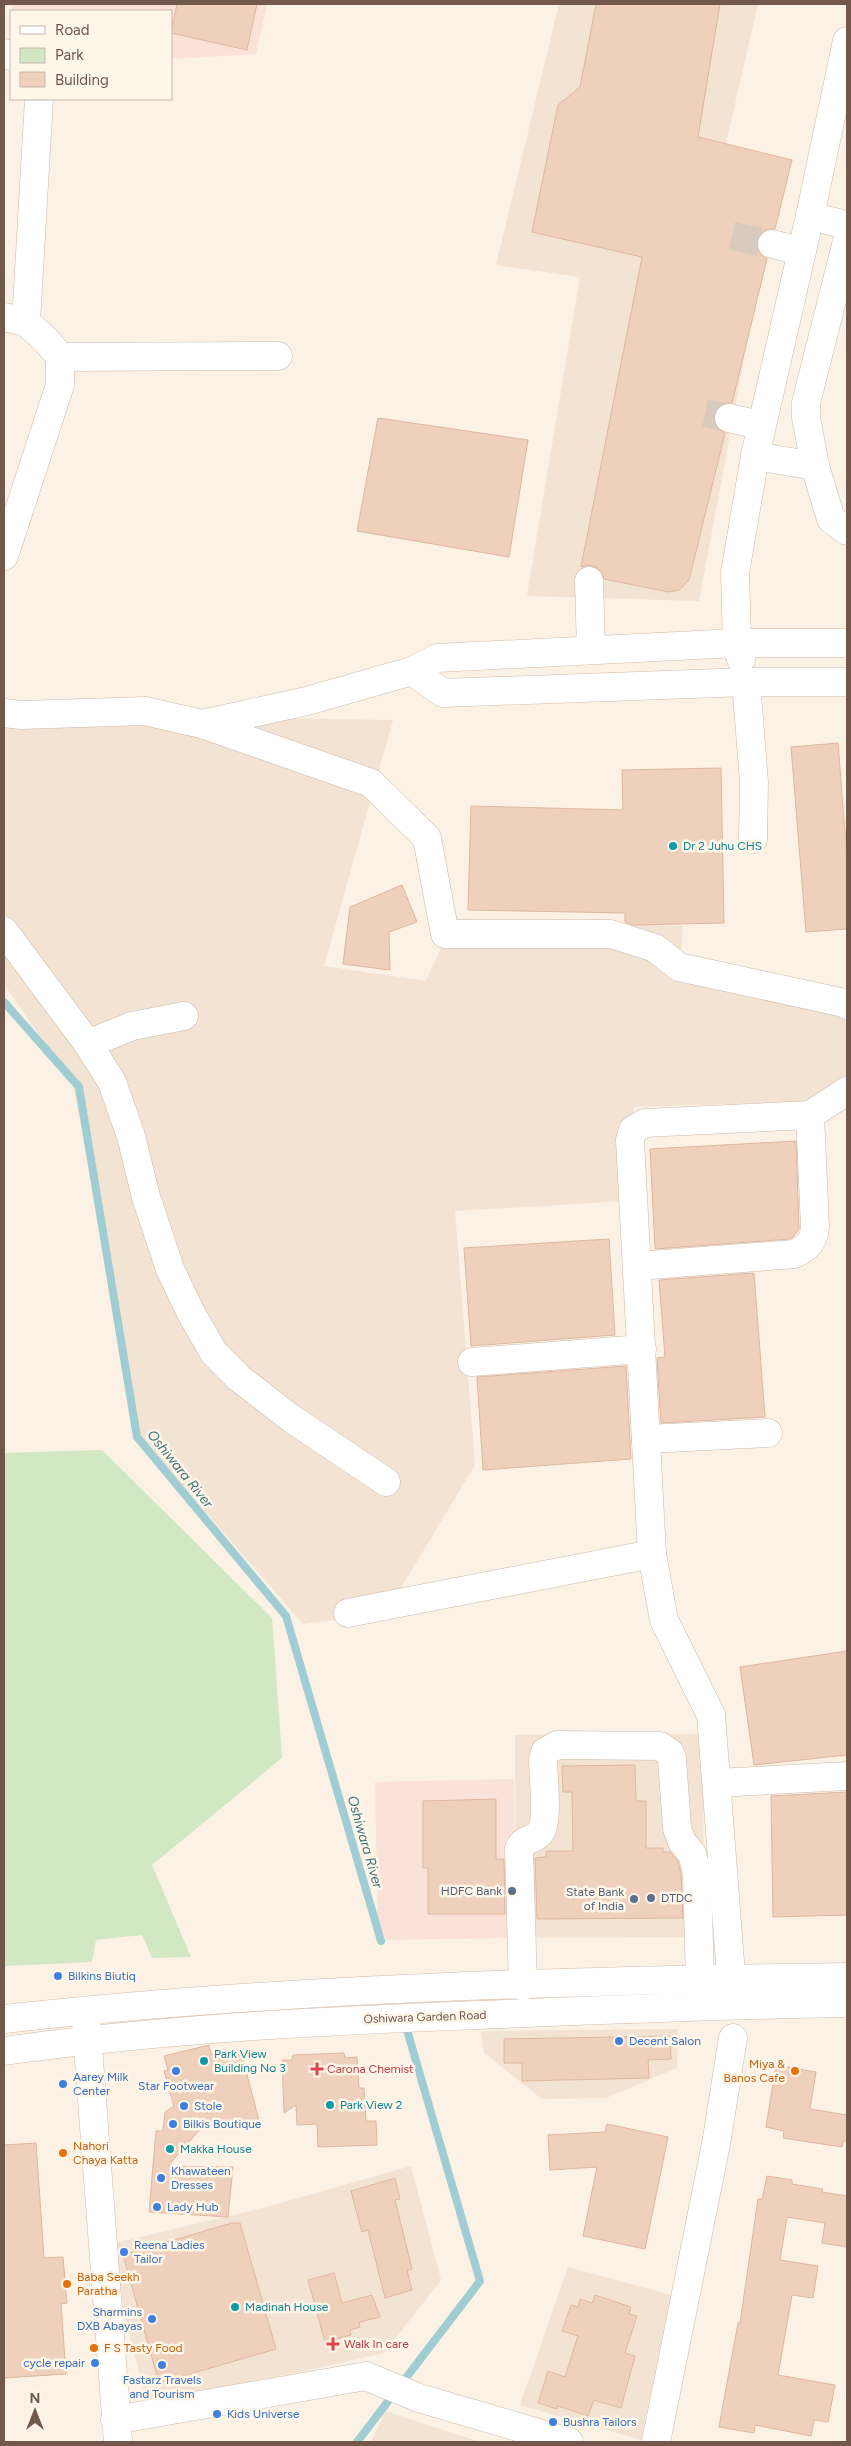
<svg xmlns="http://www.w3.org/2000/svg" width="851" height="2446" font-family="Figtree,sans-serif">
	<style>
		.residential { fill: #f2e3d2 }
		.commercial { fill: #fbe2d8 }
		.green { fill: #d2e7c3 }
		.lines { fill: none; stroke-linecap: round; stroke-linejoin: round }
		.stream { stroke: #a0cdd4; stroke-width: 8 }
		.building { fill: #efd0bd; stroke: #e0b69e }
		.street-tunnel { stroke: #d8cbbe; stroke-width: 28; stroke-dasharray: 28 14; stroke-linecap: butt }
		.street-casing { stroke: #cbb9ab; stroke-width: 29 }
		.secondary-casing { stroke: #d0bbab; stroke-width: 29 }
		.street { stroke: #fff; stroke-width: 28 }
		.secondary { stroke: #fff; stroke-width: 28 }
		.culture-dot { fill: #0f9aa8; stroke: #fef6e9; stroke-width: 2 }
		.service-dot { fill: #5c6f8a; stroke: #fef6e9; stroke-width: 2 }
		.shop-dot { fill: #3f7fe0; stroke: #fef6e9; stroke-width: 2 }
		.health-dot { fill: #e0444e; stroke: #fef6e9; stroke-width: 2 }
		.food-dot { fill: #e8710a; stroke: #fef6e9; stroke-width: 2 }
		.labels { text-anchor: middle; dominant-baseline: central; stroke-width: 5; stroke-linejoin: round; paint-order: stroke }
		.culture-label { font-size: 12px; fill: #0d838f; stroke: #fef6e9; text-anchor: start }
		.service-label { font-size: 12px; fill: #4e5e75; stroke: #fef6e9; text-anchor: end }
		.shop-label { font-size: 12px; fill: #366cbe; stroke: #fef6e9; text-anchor: start }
		.street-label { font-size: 12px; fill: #71584b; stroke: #fef6e9 }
		.food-label { font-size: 12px; fill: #c56008; stroke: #fef6e9; text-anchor: start }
		.health-label { font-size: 12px; fill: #be3a42; stroke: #fef6e9; text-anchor: start }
		.water-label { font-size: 14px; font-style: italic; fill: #43747d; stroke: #fef6e9 }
	</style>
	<rect width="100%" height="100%" fill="#fbf1e4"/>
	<!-- residential -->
	<g class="residential">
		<path d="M559,4H758L723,156L779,171L699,601L527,596L580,277L496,265Z"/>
		<path d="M125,716L393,720L324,966L426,981L454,919L683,926L680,973L847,997V1100L633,1107L642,1200L455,1211L475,1465L385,1614L303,1624L138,1434L73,1084L4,984V727Z"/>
		<path d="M703,1734L704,1937L516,1938L515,1735Z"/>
		<path d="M678,2029L677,2068L606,2098L542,2099L484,2053L481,2031Z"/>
		<path d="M411,2166L441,2280L384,2353L309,2370L147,2402L106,2245L263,2208Z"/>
		<path d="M568,2267L671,2295L641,2440L520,2405Z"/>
		<path d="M386,2411L480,2442H371Z"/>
	</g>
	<!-- commercial -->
	<g class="commercial">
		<path d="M12,4H267L256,54L171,59V11H12Z"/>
		<path d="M514,1779L516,1938L378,1940L375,1782Z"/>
	</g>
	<!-- green -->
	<path class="green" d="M102,1450L272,1618L282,1758L152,1865L191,1957L152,1958L142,1935L96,1940L92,1962L4,1966V1453Z"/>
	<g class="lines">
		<!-- stream -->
		<g class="stream">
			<path d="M4,1002L79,1087L137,1437L286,1616L381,1941"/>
			<path d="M357,2442L480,2281L407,2030"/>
		</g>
	</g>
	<!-- building -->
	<g class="building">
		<path d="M177,4H257L247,50L171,33Z"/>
		<path d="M596,4H720L698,137L792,160L775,229H767L761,233L757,240V249L761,255L767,259L732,403H724L717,408L714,414V423L718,429L725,433L689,580L679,590L669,592L604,579L602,572L596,567L588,565L581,567L642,257L532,232L558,105L580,87Z"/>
		<path d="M378,418L528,440L509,557L357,531Z"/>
		<path d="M838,743L847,857V929L806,932L791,747Z"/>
		<path d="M721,768L724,923L633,925L625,922V913L468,910L471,806L623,810L622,770Z"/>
		<path d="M402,885L417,922L389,932L390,970L343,964L350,907Z"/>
		<path d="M796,1141L799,1229L794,1236L790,1239L655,1249L650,1149Z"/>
		<path d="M609,1239L615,1335L471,1346L464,1248Z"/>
		<path d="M754,1273L765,1417L661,1423L657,1358L665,1357L659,1280Z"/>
		<path d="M626,1366L631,1459L483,1470L477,1377Z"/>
		<path d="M847,1651V1755L754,1765L740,1667Z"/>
		<path d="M635,1765L636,1801H646V1848H663V1852H670L678,1861L681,1875L683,1918L537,1919L535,1858L546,1857V1851H573L572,1792H563L562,1766Z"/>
		<path d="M847,1792V1915L773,1917L771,1796Z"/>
		<path d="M496,1799V1859H504L505,1914H428V1868H423V1801Z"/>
		<path d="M670,2036L671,2059L648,2060L649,2078L522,2081V2063H504V2039Z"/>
		<path d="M209,2045L211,2054L225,2050L227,2055L241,2052L260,2124L203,2126L168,2166L233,2167L228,2217L149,2212L156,2131H163L165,2112L174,2106L164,2071L168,2070L164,2056Z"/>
		<path d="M344,2053L345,2058L357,2057L359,2088H364L366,2121H376L377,2145L318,2147L317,2124L297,2125L296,2105L284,2113L282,2060H292L293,2055Z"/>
		<path d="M776,2065L816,2072L810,2109L847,2115V2141H843L842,2147L783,2138L784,2131L766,2127Z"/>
		<path d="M607,2124L668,2137L645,2249L583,2236L597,2167L550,2170L548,2135L605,2132Z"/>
		<path d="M36,2143L44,2258L63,2257L67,2303L61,2304L66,2374L4,2378V2145Z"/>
		<path d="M767,2176L792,2180V2184L823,2189L822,2192L847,2196V2247L822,2243L825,2223L787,2217L780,2260L818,2266L813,2298L792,2295L778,2375L835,2385L828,2422L814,2420L811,2436L755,2425L754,2433L719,2427L738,2323H740L758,2199H762Z"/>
		<path d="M395,2178L400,2199L395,2200L412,2269L407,2270L412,2290L385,2298L368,2230L362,2232L351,2191Z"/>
		<path d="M232,2223H240L276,2349L159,2383L123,2255Z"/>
		<path d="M334,2273L342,2303L372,2295L380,2317L359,2322L360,2327L350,2330L351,2335L325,2342L308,2280Z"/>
		<path d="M595,2295L631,2307L629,2314L637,2316L625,2353L635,2356L621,2408L594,2400L588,2416L558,2406L557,2409L538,2403L548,2371L565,2377L578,2336L562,2331L571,2305L578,2307L580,2299L592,2303Z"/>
	</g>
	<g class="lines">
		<!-- street-tunnel -->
		<g class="street-tunnel">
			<path d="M732,236L772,244"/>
			<path d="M705,413L729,418"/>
		</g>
		<defs>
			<g id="street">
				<path d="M4,53L11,56"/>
				<path d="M810,216L847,225"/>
				<path d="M847,241L806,403V417L815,466L831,519L847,531"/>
				<path d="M772,244L801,251"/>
				<path d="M4,317L26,322L46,340L60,357V385L4,556"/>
				<path d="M26,322L39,99"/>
				<path d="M60,357L278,356"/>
				<path d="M729,418L760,425"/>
				<path d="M755,456L815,466"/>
				<path d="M589,581L591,650"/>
				<path d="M746,682L754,782L753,839"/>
				<path d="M4,713L21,715L145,711L202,724L307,701L412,671"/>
				<path d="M202,724L371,783L427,838L445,934H611L655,948L679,967L840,1002L847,1005"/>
				<path d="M4,931L88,1044L112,1082L131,1136L146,1197L170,1269L191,1313L214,1353L239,1378L292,1419L386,1482"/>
				<path d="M88,1044L132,1026L184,1016"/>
				<path d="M637,1266L795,1254C808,1247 814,1241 815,1227L810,1115"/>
				<path d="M472,1362L642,1349"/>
				<path d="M646,1439L768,1433"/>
				<path d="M348,1613L652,1554"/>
				<path d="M717,1783L847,1776"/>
				<path d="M523,1986L519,1849C523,1838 533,1841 540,1833C549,1821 543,1776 543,1759L545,1752L557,1745L660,1746L670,1753L672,1759L677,1828L682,1842L692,1854L697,1873L700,1980"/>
				<path d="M733,2001L711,1715L664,1620L652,1554L630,1140L633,1130L645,1123L810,1115L847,1091"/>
				<path d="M115,2420L366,2376L419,2398L569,2442"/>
				<path d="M656,2442L716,2144L733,2038"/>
			</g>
			<g id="secondary">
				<path d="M847,643H737L437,658L412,671L443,693L746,682H847"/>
				<path d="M741,659L737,643L735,573L755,456L810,216L847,41"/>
				<path d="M4,2019C283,1988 566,1981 847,1977"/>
				<path d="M86,2021L118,2442"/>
				<path d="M4,2051C161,2029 319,2021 478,2015C601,2010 724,2005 847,2003"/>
			</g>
		</defs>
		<!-- street casing -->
		<use href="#street" class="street-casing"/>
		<!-- secondary casing -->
		<use href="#secondary" class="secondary-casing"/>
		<!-- street -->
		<use href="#street" class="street"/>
		<!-- secondary -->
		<use href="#secondary" class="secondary"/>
	</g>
	<!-- markers -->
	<g class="culture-dot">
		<circle cx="673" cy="846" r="5"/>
		<circle cx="204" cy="2061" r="5"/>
		<circle cx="330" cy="2105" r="5"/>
		<circle cx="170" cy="2149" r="5"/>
		<circle cx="235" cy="2307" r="5"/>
	</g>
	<g class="service-dot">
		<circle cx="512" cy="1891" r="5"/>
		<circle cx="651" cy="1898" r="5"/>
		<circle cx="634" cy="1899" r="5"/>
	</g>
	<g class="shop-dot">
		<circle cx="58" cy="1976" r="5"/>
		<circle cx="619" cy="2041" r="5"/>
		<circle cx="176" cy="2071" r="5"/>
		<circle cx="63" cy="2084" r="5"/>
		<circle cx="184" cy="2106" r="5"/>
		<circle cx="173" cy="2124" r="5"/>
		<circle cx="161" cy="2178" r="5"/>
		<circle cx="157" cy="2207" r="5"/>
		<circle cx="124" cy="2252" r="5"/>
		<circle cx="152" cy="2319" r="5"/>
		<circle cx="95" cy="2363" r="5"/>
		<circle cx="162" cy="2365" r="5"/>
		<circle cx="217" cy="2414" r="5"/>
		<circle cx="553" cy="2422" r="5"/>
	</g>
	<g class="health-dot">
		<path d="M314.5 2061.5h5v5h5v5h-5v5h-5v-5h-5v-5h5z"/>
		<path d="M330.5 2336.5h5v5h5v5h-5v5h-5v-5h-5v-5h5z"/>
	</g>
	<g class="food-dot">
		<circle cx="795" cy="2071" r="5"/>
		<circle cx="63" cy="2153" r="5"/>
		<circle cx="67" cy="2284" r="5"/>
		<circle cx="94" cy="2348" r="5"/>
	</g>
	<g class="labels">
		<!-- culture labels -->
		<g class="culture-label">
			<text x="683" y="846">Dr 2 Juhu CHS</text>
			<text x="214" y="2054">Park View<tspan x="214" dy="14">Building No 3</tspan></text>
			<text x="340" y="2105">Park View 2</text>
			<text x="180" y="2149">Makka House</text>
			<text x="245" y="2307">Madinah House</text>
		</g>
		<!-- service labels -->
		<g class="service-label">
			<text x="502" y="1891">HDFC Bank</text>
			<text x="624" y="1892">State Bank<tspan x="624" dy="14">of India</tspan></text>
			<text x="661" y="1898" text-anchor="start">DTDC</text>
		</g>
		<!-- shop labels -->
		<g class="shop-label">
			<text x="68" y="1976">Bilkins Biutiq</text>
			<text x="629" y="2041">Decent Salon</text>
			<text x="73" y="2077">Aarey Milk<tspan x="73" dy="14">Center</tspan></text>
			<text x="176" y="2086" text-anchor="middle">Star Footwear</text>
			<text x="194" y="2106">Stole</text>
			<text x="183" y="2124">Bilkis Boutique</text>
			<text x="171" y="2171">Khawateen<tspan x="171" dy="14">Dresses</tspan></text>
			<text x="167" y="2207">Lady Hub</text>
			<text x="134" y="2245">Reena Ladies<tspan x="134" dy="14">Tailor</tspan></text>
			<text x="142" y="2312" text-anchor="end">Sharmins<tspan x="142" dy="14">DXB Abayas</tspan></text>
			<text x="85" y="2363" text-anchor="end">cycle repair</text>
			<text x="162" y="2380" text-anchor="middle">Fastarz Travels<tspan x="162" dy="14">and Tourism</tspan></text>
			<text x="227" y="2414">Kids Universe</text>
			<text x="563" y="2422">Bushra Tailors</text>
		</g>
		<!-- street labels -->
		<g class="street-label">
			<text transform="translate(425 2017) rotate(-2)">Oshiwara Garden Road</text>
		</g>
		<!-- food labels -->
		<g class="food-label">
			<text x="785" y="2064" text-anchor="end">Miya &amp;<tspan x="785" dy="14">Banos Cafe</tspan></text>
			<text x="73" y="2146">Nahori<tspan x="73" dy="14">Chaya Katta</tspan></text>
			<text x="77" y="2277">Baba Seekh<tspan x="77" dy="14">Paratha</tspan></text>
			<text x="104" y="2348">F S Tasty Food</text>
		</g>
		<!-- health labels -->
		<g class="health-label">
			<text x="327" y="2069">Carona Chemist</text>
			<text x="344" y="2344">Walk In care</text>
		</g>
		<!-- water labels -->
		<g class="water-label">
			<text transform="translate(180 1469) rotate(51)">Oshiwara River</text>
			<text transform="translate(365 1842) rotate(74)">Oshiwara River</text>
		</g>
	</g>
	<!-- border -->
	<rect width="851" height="2446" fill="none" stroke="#71584b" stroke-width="10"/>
	<!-- legend -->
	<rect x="10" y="10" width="162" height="90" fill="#fef6e9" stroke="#c6b7aa"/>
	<rect x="20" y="26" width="25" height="8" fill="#ffffff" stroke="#c6b7aa"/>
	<text x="55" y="35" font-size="15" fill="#71584b">Road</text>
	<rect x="20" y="48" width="25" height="15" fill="#d2e7c3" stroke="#c6b7aa"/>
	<text x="55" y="60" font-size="15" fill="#71584b">Park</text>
	<rect x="20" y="72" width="25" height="15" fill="#efd0bd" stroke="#c6b7aa"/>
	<text x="55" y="85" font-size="15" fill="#71584b">Building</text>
	<!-- north arrow -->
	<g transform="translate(35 2411)" stroke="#fef6e9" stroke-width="4" paint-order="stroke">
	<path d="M0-4L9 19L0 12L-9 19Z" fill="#71584b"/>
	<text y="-8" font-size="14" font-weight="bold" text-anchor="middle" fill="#71584b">N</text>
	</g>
</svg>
